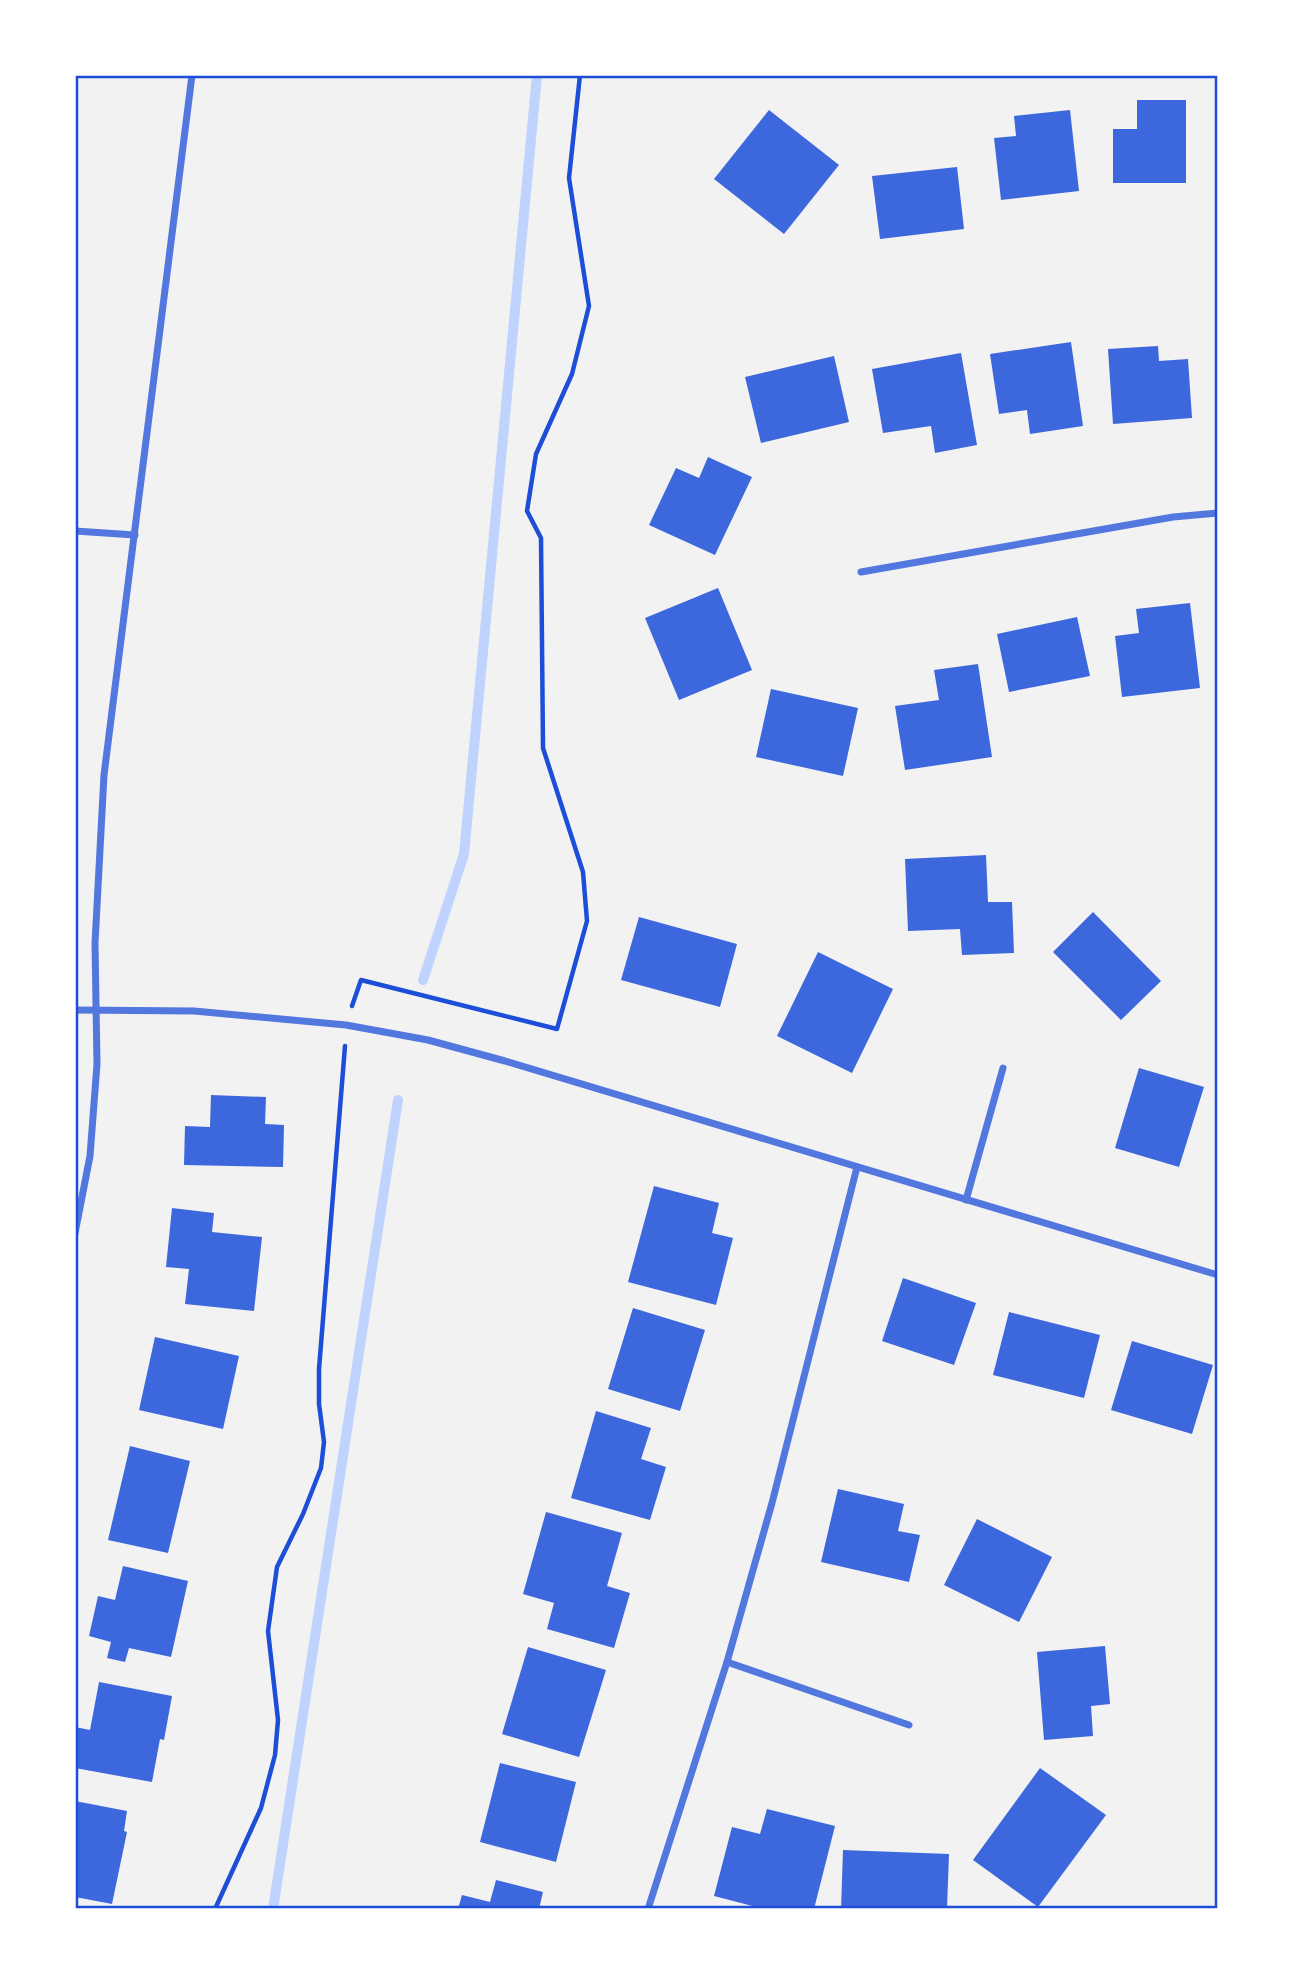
<svg xmlns="http://www.w3.org/2000/svg" width="1293" height="1984" font-family="'DejaVu Sans',sans-serif">
	<style>
		.lines { fill: none; stroke-linecap: round; stroke-linejoin: round }
		.stream { stroke: #bfd3fe; stroke-width: 10 }
		.building { fill: #3d67dc }
		.path { stroke: #1d4ed8; stroke-width: 4.5 }
		.minor { stroke: #5277de; stroke-width: 7 }
		.neatline { fill: none; stroke: #1d4ed8; stroke-width: 2.5 }
	</style>
	<rect width="100%" height="100%" fill="#f2f2f2"/>
	<g class="lines">
		<!-- stream -->
		<g class="stream">
			<path d="M423,980L464,854L537,75"/>
			<path d="M273,1909L398,1100"/>
		</g>
	</g>
	<!-- building -->
	<g class="building">
		<path d="M1137,100H1186V183H1113V129H1137Z"/>
		<path d="M769,110L839,165L784,234L714,179Z"/>
		<path d="M1070,110L1079,191L1001,200L994,138L1016,136L1014,116Z"/>
		<path d="M957,167L964,229L880,239L872,176Z"/>
		<path d="M1071,342L1083,426L1030,434L1027,410L999,414L990,354Z"/>
		<path d="M1158,346L1159,361L1188,359L1192,418L1113,424L1108,349Z"/>
		<path d="M961,353L977,445L935,453L931,426L883,433L872,369Z"/>
		<path d="M834,356L849,422L761,443L745,377Z"/>
		<path d="M708,457L752,477L715,555L649,525L676,468L699,478Z"/>
		<path d="M718,588L752,670L679,700L645,618Z"/>
		<path d="M1190,603L1200,688L1122,697L1115,636L1139,633L1136,609Z"/>
		<path d="M1077,617L1090,676L1009,692L997,634Z"/>
		<path d="M978,664L992,757L905,770L895,706L939,700L934,670Z"/>
		<path d="M771,689L858,708L843,776L756,757Z"/>
		<path d="M986,855L988,902H1012L1014,953L962,955L960,929L908,931L905,859Z"/>
		<path d="M1093,912L1161,981L1121,1020L1053,952Z"/>
		<path d="M639,917L737,944L720,1007L621,980Z"/>
		<path d="M818,952L893,989L852,1073L777,1036Z"/>
		<path d="M1139,1068L1204,1087L1179,1167L1115,1148Z"/>
		<path d="M211,1095L266,1097L265,1124L284,1125L283,1167L184,1165L185,1126L210,1127Z"/>
		<path d="M654,1186L719,1203L712,1233L733,1238L716,1305L628,1282Z"/>
		<path d="M172,1208L214,1213L212,1232L262,1237L254,1311L185,1304L189,1269L166,1267Z"/>
		<path d="M903,1278L976,1303L954,1365L882,1341Z"/>
		<path d="M633,1308L705,1330L680,1411L608,1389Z"/>
		<path d="M1009,1312L1100,1335L1084,1398L993,1375Z"/>
		<path d="M155,1337L239,1356L223,1429L139,1410Z"/>
		<path d="M1132,1341L1213,1365L1192,1434L1111,1410Z"/>
		<path d="M596,1411L651,1428L641,1459L666,1467L650,1520L571,1498Z"/>
		<path d="M130,1446L190,1461L168,1553L108,1540Z"/>
		<path d="M838,1489L904,1504L898,1531L920,1535L909,1582L821,1562Z"/>
		<path d="M546,1512L622,1533L607,1586L630,1593L614,1648L547,1629L554,1603L523,1594Z"/>
		<path d="M977,1519L1052,1557L1019,1622L944,1585Z"/>
		<path d="M123,1566L188,1581L171,1657L129,1648L125,1662L107,1658L111,1642L89,1636L98,1596L115,1600Z"/>
		<path d="M1105,1646L1110,1704L1091,1706L1093,1736L1044,1740L1037,1652Z"/>
		<path d="M528,1647L606,1670L579,1757L502,1734Z"/>
		<path d="M99,1682L172,1696L164,1740L160,1739L152,1782L75,1768V1727L90,1730Z"/>
		<path d="M500,1763L576,1782L556,1862L480,1842Z"/>
		<path d="M1040,1768L1106,1815L1038,1907L973,1860Z"/>
		<path d="M75,1801L127,1811L124,1831L127,1832L112,1904L75,1897Z"/>
		<path d="M767,1809L835,1826L814,1909H764L714,1896L732,1827L760,1834Z"/>
		<path d="M843,1850L949,1854L947,1909H841Z"/>
		<path d="M496,1880L543,1892L539,1909H458L462,1895L490,1902Z"/>
	</g>
	<g class="lines">
		<!-- path -->
		<g class="path">
			<path d="M352,1006L361,980L557,1029L587,921L583,872L543,748L541,538L527,511L536,454L572,374L589,306L569,178L580,75"/>
			<path d="M215,1909L261,1808L275,1755L278,1720L268,1631L277,1567L303,1514L321,1468L324,1442L319,1404V1369L345,1046"/>
		</g>
		<!-- minor -->
		<g class="minor">
			<path d="M75,531L135,535"/>
			<path d="M861,572L1173,517L1218,513"/>
			<path d="M75,1010L194,1011L346,1025L428,1040L505,1061L1218,1275"/>
			<path d="M966,1200L1003,1068"/>
			<path d="M75,1233L90,1156L97,1064L95,943L104,775L192,75"/>
			<path d="M727,1662L909,1725"/>
			<path d="M648,1909L727,1662L772,1503L857,1167"/>
		</g>
	</g>
	<!-- border -->
	<rect width="1293" height="1984" fill="none" stroke="#ffffff" stroke-width="154"/>
	<rect x="77" y="77" width="1139" height="1830" class="neatline"/>
</svg>
